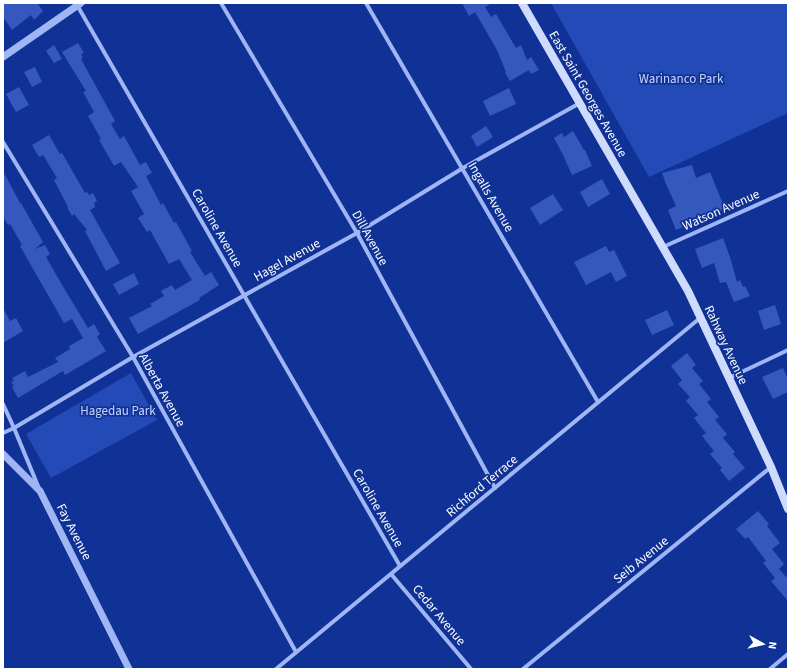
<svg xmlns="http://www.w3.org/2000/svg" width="791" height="672" font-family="'Source Sans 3',sans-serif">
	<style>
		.green { fill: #234ab6 }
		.building { fill: #3458bd }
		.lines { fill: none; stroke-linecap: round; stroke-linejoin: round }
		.minor { stroke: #a0b6f4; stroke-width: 4 }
		.tertiary { stroke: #a0b6f4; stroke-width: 7 }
		.secondary { stroke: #cfdbfd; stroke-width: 8 }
		.labels { text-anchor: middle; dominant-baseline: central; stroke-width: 3.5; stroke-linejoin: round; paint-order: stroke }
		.park-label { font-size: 13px; fill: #c8d6fe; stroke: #103296 }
		.street-label { font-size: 13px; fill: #fff; stroke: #103296 }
	</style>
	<rect width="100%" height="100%" fill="#103296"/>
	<!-- green -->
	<g class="green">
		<path d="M551,3H788V113L649,177Z"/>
		<path d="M131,373L157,420L51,478L26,434Z"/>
	</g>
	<!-- building -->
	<g class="building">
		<path d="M3,3H37L43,11L34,20L31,15L12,30L3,17Z"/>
		<path d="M462,3H492L485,7L491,17L496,14L516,48L521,45L527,60L531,57L539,70L531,74L529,70L510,81L505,73L506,72L497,50L475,12L469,16Z"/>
		<path d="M78,43L84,53L81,54L83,58L81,59L115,121L111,124L120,139L124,136L140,165L146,162L152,173L146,176L161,205L163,203L174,223L176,222L192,251L190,252L205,276L211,272L219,285L199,298L200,300L138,334L129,318L152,306L150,304L164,296L161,291L172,285L175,290L192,280L179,259L169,264L150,230L147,232L138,218L144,214L131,191L138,187L121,162L114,166L99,140L101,139L88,116L94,112L83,92L86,91L62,52Z"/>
		<path d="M54,45L62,59L54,63L46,51Z"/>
		<path d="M35,67L42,82L32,87L24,72Z"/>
		<path d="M19,87L29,105L16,112L6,94Z"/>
		<path d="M509,88L516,104L490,116L483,101Z"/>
		<path d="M486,126L493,137L477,147L471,136Z"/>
		<path d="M573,131L584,150H585L592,166L572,175L563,155L554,138L562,133L564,137Z"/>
		<path d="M49,135L60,154L62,153L85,193L87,192L89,195L93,193L97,201L94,203L95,207L90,210L120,263L106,271L85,231L87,230L74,214L72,216L67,207H68L54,180L57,178L43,155L39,157L32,145Z"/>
		<path d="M692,165L696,178L710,172L725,209L676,230L668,210L676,206L666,184L662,173Z"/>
		<path d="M3,171L20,203H21L43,242L35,249L45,245L50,254L46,257L58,278L88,328L94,324L100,334L97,337L106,351L65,375L63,371L18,398L12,387L14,386L11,382L14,381L12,378L25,371L28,377L58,362L55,358L70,349L69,346L83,338L72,319L64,323L20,246L22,245L10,224L8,225L3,217Z"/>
		<path d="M602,179L610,194L588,207L580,192Z"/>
		<path d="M553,194L563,210L540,225L530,208Z"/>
		<path d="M723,238L730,257L737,282L740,280L743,287L745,286L750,296L734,302L726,282L720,283L714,263L702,268L695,249Z"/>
		<path d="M606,246L609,252L614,250L627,276L616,282L611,272L586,285L574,262Z"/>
		<path d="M134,273L139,284L119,295L113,284Z"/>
		<path d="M775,305L781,324L764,330L758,311Z"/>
		<path d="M3,308L10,321L16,318L23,331L3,343Z"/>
		<path d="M667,310L674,325L652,335L645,320Z"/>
		<path d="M687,353L696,365L692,368L703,381L699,384L711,399L707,402L719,417L715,420L727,434L723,438L735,452L733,454L745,468L729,481L720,470L722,468L710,454L714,451L702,436L706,433L694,418L698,415L686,401L690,397L678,384L682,380L671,366Z"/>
		<path d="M783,368L788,380V392L773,399L762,377Z"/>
		<path d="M758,511L769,524L767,526L780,543L772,549L784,564L779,569L788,579V601L771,581L775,578L763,563L766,561L748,537L745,539L736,529Z"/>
	</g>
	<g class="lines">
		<!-- minor -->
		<g class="minor">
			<path d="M221,3L357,233L495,488"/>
			<path d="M366,3L598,402"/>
			<path d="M77,5L400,566"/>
			<path d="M3,142L133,357L296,652"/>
			<path d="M663,247L788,191"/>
			<path d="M729,378L788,350"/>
			<path d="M3,404L14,428L38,486"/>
			<path d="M3,433L14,428L133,357L357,233L463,168L580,103"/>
			<path d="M391,574L471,669"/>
			<path d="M276,669L700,318"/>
			<path d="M523,669L771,467"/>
			<path d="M770,669L788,654"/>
		</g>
		<!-- tertiary -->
		<g class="tertiary">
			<path d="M3,57L81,3"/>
			<path d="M3,454L40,491L129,669"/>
		</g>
		<!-- secondary -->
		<path class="secondary" d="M522,3L688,291L771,467L788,509"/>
	</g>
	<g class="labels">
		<!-- park labels -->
		<g class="park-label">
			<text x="681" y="79">Warinanco Park</text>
			<text x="118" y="411">Hagedau Park</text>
		</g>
		<!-- street labels -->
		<g class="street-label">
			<text transform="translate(588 94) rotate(60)">East Saint Georges Avenue</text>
			<text transform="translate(491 197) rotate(60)">Ingalls Avenue</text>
			<text transform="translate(721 210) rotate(-24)">Watson Avenue</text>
			<text transform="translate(217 228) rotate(60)">Caroline Avenue</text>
			<text transform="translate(370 238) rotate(61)">Dill Avenue</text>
			<text transform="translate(287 260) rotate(-29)">Hagel Avenue</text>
			<text transform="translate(726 345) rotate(65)">Rahway Avenue</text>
			<text transform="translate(162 390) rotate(61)">Alberta Avenue</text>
			<text transform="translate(482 486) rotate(-40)">Richford Terrace</text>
			<text transform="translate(378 508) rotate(60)">Caroline Avenue</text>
			<text transform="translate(74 532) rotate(63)">Fay Avenue</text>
			<text transform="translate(641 560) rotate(-39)">Seib Avenue</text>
			<text transform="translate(439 615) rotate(50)">Cedar Avenue</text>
		</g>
	</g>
	<!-- border -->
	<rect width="791" height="672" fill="none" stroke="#ffffff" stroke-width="8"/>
	<!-- north arrow -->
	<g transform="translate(763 644) rotate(98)" stroke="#103296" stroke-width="3" paint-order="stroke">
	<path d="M0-3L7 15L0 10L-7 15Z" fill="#ffffff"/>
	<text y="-6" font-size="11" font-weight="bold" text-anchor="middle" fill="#ffffff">N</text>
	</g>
</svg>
